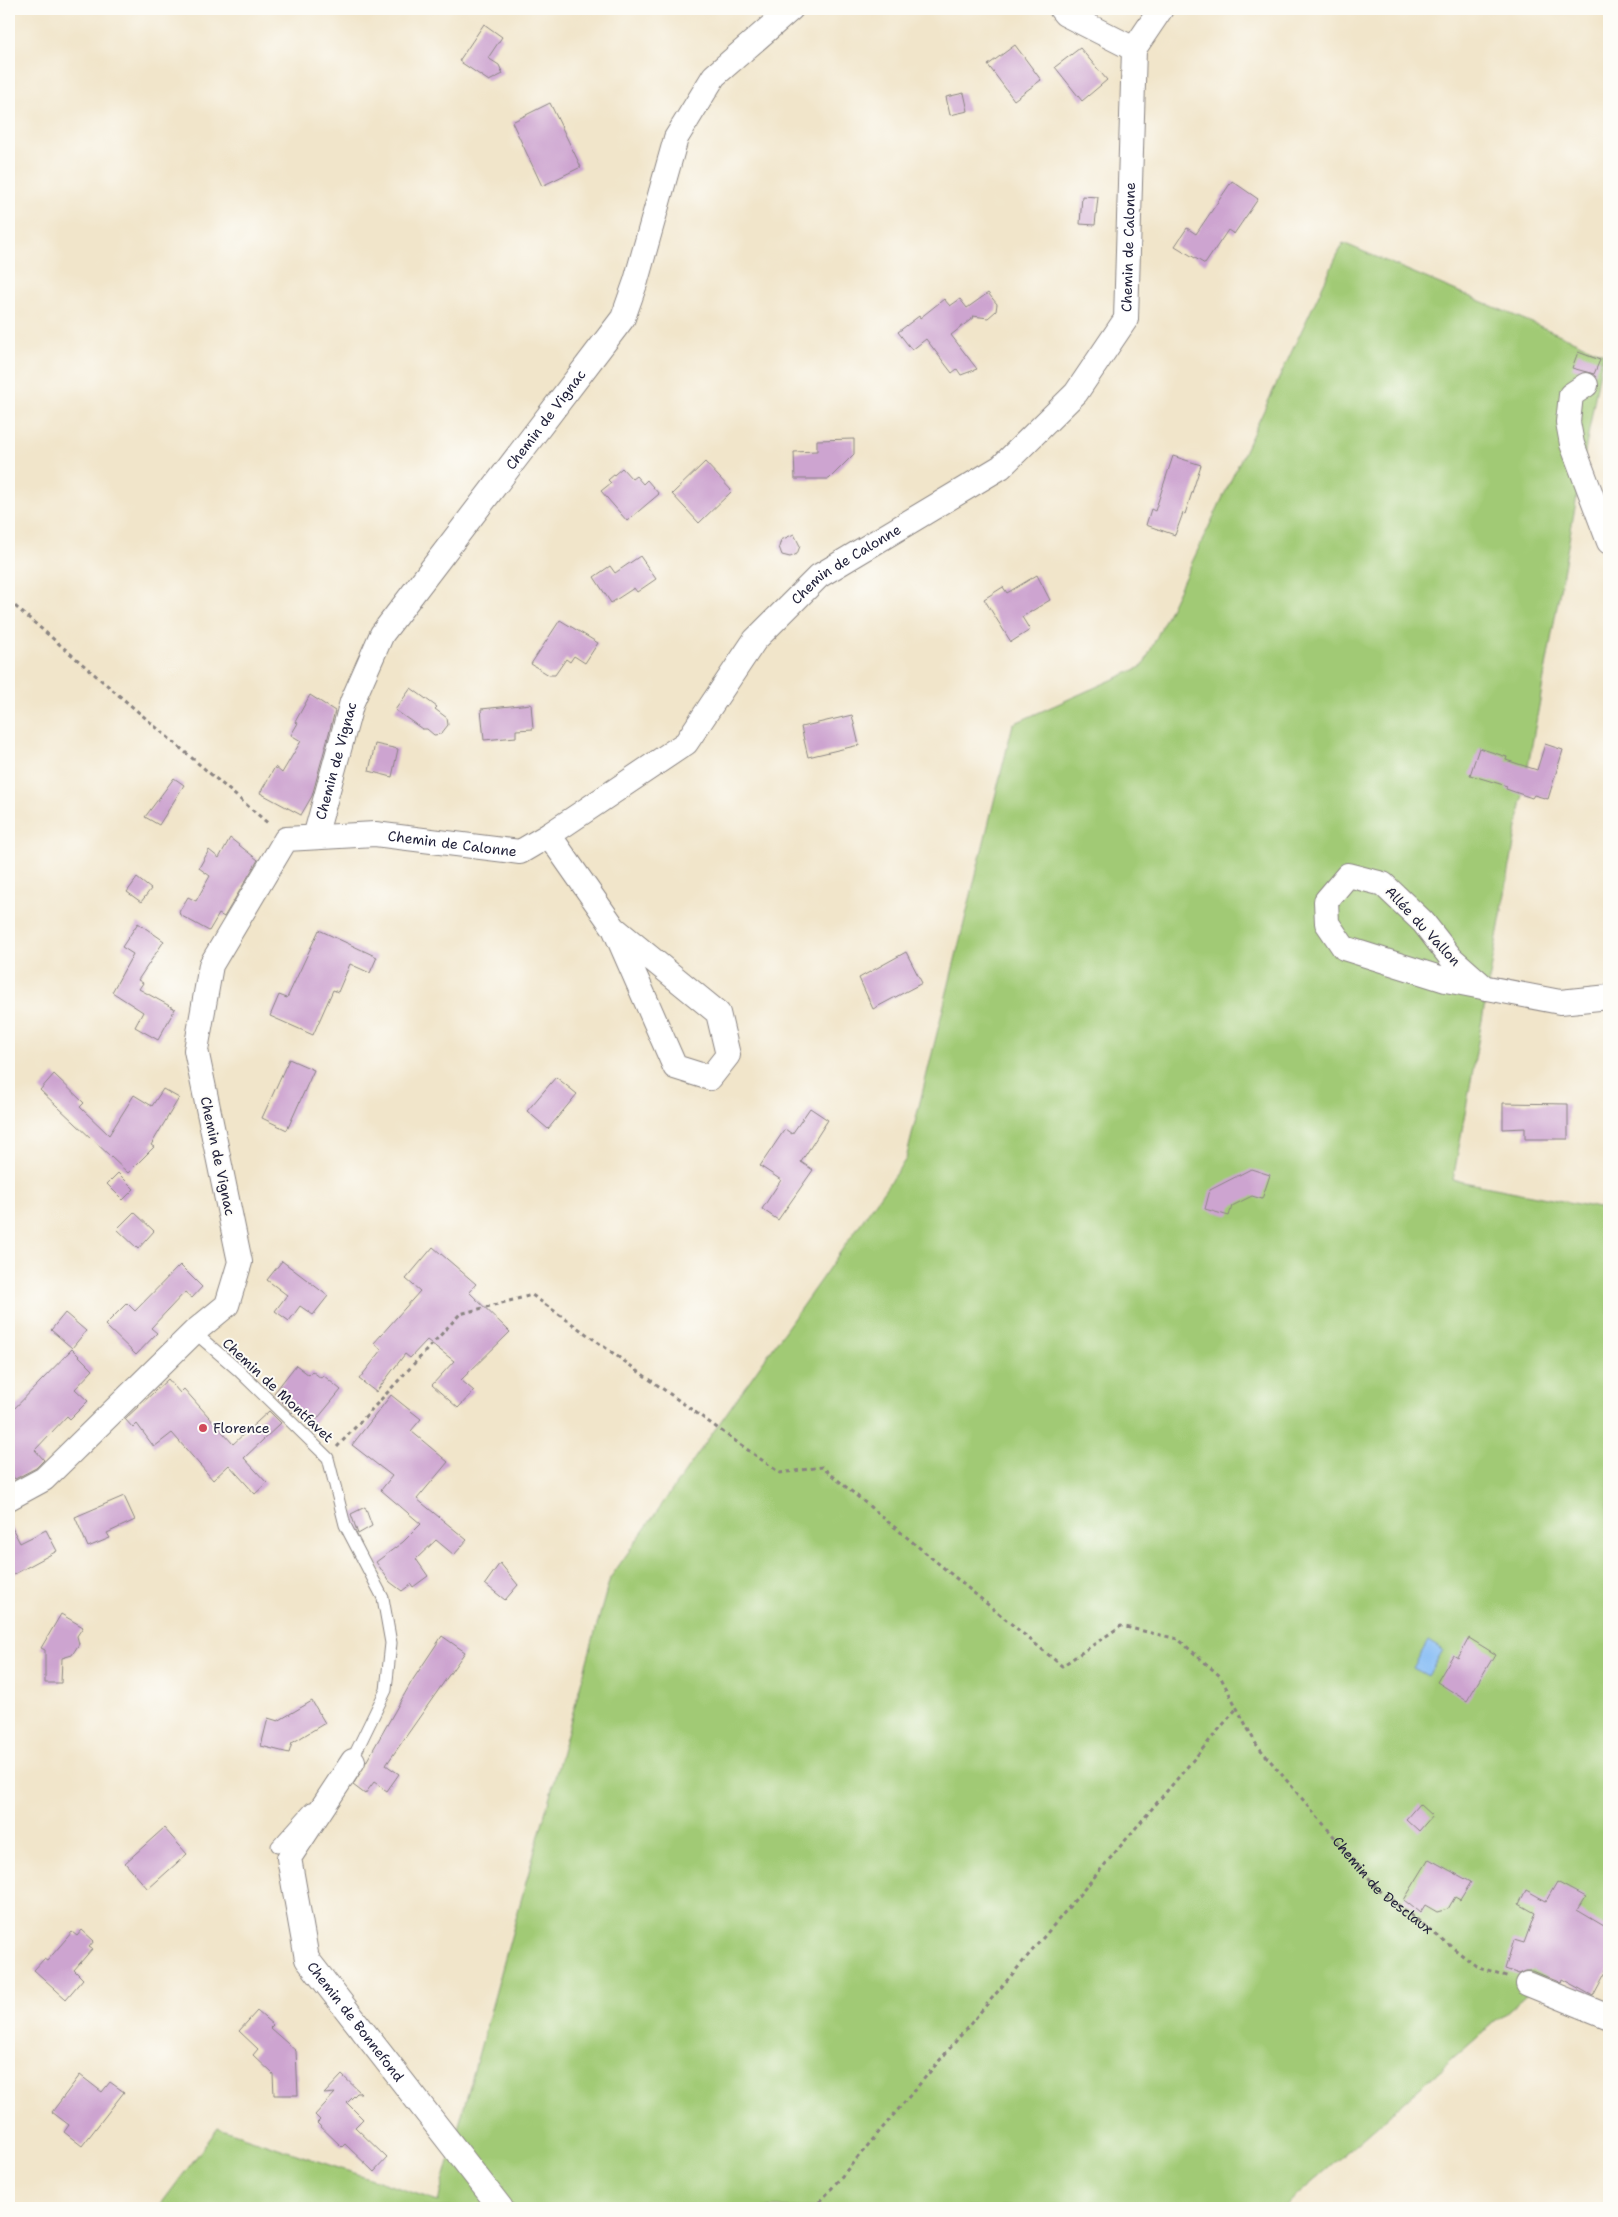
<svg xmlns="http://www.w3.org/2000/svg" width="1618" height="2217" font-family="'Shantell Sans',sans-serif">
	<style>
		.green { fill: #a1ca75; stroke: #627658 }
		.water { fill: #84bbf4; stroke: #536e98 }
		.building { fill: #cda4d0 }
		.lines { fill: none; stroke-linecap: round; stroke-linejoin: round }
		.service-casing { stroke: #8a8482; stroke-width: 13 }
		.minor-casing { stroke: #8a8482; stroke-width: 26 }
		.path { stroke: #8a8482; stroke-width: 3; stroke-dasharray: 4 4; stroke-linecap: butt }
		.service { stroke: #fff; stroke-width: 11 }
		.minor { stroke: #fff; stroke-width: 24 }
		.poi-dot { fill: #d1495b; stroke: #fdfcf7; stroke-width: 2 }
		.labels { text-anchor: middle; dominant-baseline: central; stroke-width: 4; stroke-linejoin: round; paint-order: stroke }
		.street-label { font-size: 14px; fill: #22223b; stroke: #fdfcf7 }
		.poi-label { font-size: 14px; fill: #22223b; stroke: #fdfcf7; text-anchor: start }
	</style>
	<rect width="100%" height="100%" fill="#fdfcf7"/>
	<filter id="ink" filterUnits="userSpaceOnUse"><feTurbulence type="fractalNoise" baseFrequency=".02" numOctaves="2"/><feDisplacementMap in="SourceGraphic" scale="10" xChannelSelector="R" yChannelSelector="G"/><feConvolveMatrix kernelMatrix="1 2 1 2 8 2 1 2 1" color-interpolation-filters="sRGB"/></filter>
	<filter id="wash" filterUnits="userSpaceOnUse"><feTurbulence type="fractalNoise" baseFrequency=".0096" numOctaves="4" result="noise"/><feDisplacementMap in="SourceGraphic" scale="20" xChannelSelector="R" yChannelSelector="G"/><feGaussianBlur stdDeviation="1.12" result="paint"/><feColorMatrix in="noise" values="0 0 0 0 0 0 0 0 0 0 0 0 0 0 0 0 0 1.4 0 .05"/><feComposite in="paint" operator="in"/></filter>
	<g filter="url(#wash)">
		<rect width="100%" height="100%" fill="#f1e5ca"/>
		<!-- green -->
		<path class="green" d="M1343,243L1603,353L1453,1180L1609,1210V1922L1283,2208H158L218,2128L438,2201L610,1578L906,1159L1013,724L1143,666Z"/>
		<!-- water -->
		<path class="water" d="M1428,1641L1443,1650L1428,1676L1413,1668Z"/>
		<g id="blocks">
			<!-- building -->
			<g class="building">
				<path d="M484,24L502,37L488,58L499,65L503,74L489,81L459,61Z"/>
				<path d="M1015,45L1041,80L1014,100L988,65Z"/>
				<path d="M1080,48L1107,80L1082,101L1055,67Z"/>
				<path d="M964,93L968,111L950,115L946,97Z"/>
				<path d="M550,103L581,167L542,186L512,122Z"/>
				<path d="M1232,181L1258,199L1234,234L1228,230L1205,264L1175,246L1187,228L1196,234Z"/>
				<path d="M1082,196L1098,197L1095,225L1080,224Z"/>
				<path d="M988,293L997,304L996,311L988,318L973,316L974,317L951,335L977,369L961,375L957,369L952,373L926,339L912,350L898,332L919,316L920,318L944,299L950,306L960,299L967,308Z"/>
				<path d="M1578,352L1600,360L1594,374L1572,368Z"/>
				<path d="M854,439V454L829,479H795L794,452L817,451V440Z"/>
				<path d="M1173,456L1201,465L1185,514L1183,513L1175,535L1146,525L1151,509L1155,511Z"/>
				<path d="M705,462L732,491L699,523L672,494Z"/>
				<path d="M622,468L632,479L636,476L643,484L647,480L659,494L627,521L601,491L611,483L608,480Z"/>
				<path d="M794,534L800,546L797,554L790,557L782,555L779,547L781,540Z"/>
				<path d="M640,556L656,579L637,592L634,588L611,603L594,577L610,566L615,573Z"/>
				<path d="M1037,575L1050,600L1022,617L1030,630L1011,642L984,599L1003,587L1007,593Z"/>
				<path d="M560,620L598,643L585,663L574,656L570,662L566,659L555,675H549L531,664Z"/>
				<path d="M411,688L437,707L435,709L447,718L448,725L441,734L434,735L427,729H422L395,710Z"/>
				<path d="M310,695L335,711L312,796L301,815L260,793L275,767L282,773L301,741L291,735L298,723L295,722Z"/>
				<path d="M531,704L533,729L516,730V737L484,740L481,709Z"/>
				<path d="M852,715L859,745L808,757L801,727Z"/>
				<path d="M375,744L398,749L392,777L369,771Z"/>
				<path d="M1545,744L1563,750L1548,799L1534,795L1532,798L1506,789L1507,786L1470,775L1479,748L1507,757L1506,760L1537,770Z"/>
				<path d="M174,778L184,785L159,825L145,817Z"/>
				<path d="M230,838L258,860L224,917L219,914L209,931L180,915L179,912L188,897L196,901L210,876L199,868L209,850L219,858Z"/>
				<path d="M137,878L151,889L141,902L127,892Z"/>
				<path d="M138,923L164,941L138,980L143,983L139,989L175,1009L158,1040L135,1027L143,1012L112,992L133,954L122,947Z"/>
				<path d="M319,930L377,957L370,973L350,964L338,992L333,990L313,1035L270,1016L279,995L287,998Z"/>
				<path d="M906,952L922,983L873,1009L859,978Z"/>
				<path d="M289,1059L314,1070L287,1130L262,1118Z"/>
				<path d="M54,1074L84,1103L80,1107L109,1135L134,1095L152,1106L163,1089L179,1098L151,1145L154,1147L128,1173L40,1090Z"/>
				<path d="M556,1077L577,1094L548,1129L527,1111Z"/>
				<path d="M1503,1103L1568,1104V1139H1525V1128L1503,1129Z"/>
				<path d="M810,1108L828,1120L801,1162L813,1170L778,1220L762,1209L781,1180L760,1166L785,1129L792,1134Z"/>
				<path d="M1251,1169L1270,1175L1262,1199L1252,1196L1232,1206L1229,1216L1205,1209L1210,1190Z"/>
				<path d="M118,1173L134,1189L123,1200L107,1184Z"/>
				<path d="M134,1212L154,1231L138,1249L117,1229Z"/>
				<path d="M433,1247L476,1284L469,1292L510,1332L461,1380L474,1391L458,1408L432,1385L454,1361L427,1340L410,1358L405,1354L376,1392L359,1379L382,1350L374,1343L420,1291L406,1279Z"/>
				<path d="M282,1261L328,1296L313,1315L300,1306L289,1321L275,1311L287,1295L267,1280Z"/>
				<path d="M180,1265L202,1287L192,1298L185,1292L151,1328L157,1333L136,1355L105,1325L127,1303L135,1311Z"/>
				<path d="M65,1313L86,1331L72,1348L51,1330Z"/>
				<path d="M72,1349L93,1370L75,1389L88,1401L70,1419L67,1416L35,1450L44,1460L36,1468L15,1479L9,1472V1414Z"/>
				<path d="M296,1365L309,1375L312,1371L321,1378L323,1375L341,1390L313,1424L295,1410L292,1413L274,1393Z"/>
				<path d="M168,1379L180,1393L184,1389L233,1444L269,1411L281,1423L244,1458L267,1483L255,1494L229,1465L213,1480L172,1433L154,1447L137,1424L133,1428L125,1419Z"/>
				<path d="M391,1395L421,1419L411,1431L448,1462L417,1499L467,1540L454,1555L436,1540L416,1559L428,1576L413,1587L411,1584L402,1591L390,1582L376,1562L403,1542L421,1524L381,1490L392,1476L352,1445Z"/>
				<path d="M124,1496L135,1520L107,1533L110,1538L88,1547L75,1517Z"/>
				<path d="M365,1507L372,1526L358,1534L351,1514Z"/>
				<path d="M9,1522L20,1543L46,1530L57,1551L9,1577Z"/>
				<path d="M500,1563L518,1585L505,1600L485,1584Z"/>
				<path d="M61,1614L83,1627L77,1636L79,1644L72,1655L62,1658L61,1683H45V1650L41,1648Z"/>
				<path d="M442,1636L465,1652L386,1765L399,1774L387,1791L374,1782L365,1794L353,1785L412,1681Z"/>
				<path d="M1469,1638L1495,1654L1467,1701L1437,1682L1453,1655L1458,1658Z"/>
				<path d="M312,1701L325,1723L292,1743L289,1753L261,1746L268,1718L278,1721Z"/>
				<path d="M1419,1804L1432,1816L1419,1831L1406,1819Z"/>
				<path d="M164,1828L187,1854L148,1889L125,1863Z"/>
				<path d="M1429,1859L1471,1882L1460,1900L1455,1897L1448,1909L1437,1912L1425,1905L1420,1913L1404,1900Z"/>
				<path d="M1557,1882L1585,1897L1577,1910L1609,1929V1966L1593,1996L1562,1979L1561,1983L1533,1971H1526L1519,1974L1505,1969L1514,1940L1524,1943L1535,1913L1519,1904L1526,1890L1546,1901Z"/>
				<path d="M82,1930L94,1941L89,1947L92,1949L74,1970L83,1979L66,1999L34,1970L44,1959L47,1961L72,1932L77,1936Z"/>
				<path d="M257,2011L273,2025L270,2028L296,2051L298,2095H274L273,2074L253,2055L258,2049L239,2031Z"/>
				<path d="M80,2075L102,2092L110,2082L124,2092L82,2146L64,2132L69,2125L52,2112Z"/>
				<path d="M342,2075L361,2093H357L347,2103L363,2119L355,2127L387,2158L374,2172L345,2144L342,2147L317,2123L320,2120L315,2115L335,2093L324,2094Z"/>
			</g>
		</g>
	</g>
	<g filter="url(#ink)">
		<use href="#blocks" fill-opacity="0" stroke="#8a8482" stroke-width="1"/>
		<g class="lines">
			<defs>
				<g id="service">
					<path d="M194,1332L238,1370L328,1458L345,1525L383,1598L391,1643L386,1690L351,1762"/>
					<path d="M277,1846L311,1808"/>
				</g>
				<g id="minor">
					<path d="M1061,9L1065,14L1134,49"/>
					<path d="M1586,385L1571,395L1568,422L1572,444L1609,542"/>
					<path d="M549,835L614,928L675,1067L710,1078L728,1055L718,1013L614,928"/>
					<path id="s2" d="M315,837L352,702L382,634L623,318L636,281L676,138L714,76L791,9"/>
					<path d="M1485,988L1451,958L1423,922L1383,884L1348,875L1326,901L1327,923L1344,948L1446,980L1560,1002L1609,997"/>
					<path id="s3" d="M9,1498L44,1479L194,1332L227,1305L240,1262L196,1050L211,965L286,839L375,834L520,852L549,835L686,743L755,640L819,576L1001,467L1076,393L1126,319L1134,49L1161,9"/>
					<path id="s4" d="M353,1761L289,1858L307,1959L501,2208"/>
					<path d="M1528,1984L1609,2017"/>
				</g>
			</defs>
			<!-- service casing -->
			<use href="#service" class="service-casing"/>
			<!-- minor casing -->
			<use href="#minor" class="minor-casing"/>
			<!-- path -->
			<g class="path">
				<path d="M9,601L270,825"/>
				<path id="s1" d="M337,1447L460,1314L532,1295L780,1473L822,1467L1062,1666L1121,1626L1178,1639L1220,1676L1256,1744L1379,1890L1476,1966L1509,1977"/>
				<path d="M815,2208L1237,1708"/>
			</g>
			<!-- service -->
			<use href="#service" class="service"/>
			<!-- minor -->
			<use href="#minor" class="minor"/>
		</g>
	</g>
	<!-- markers -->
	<circle class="poi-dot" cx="203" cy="1428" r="5"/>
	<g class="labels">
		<!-- street labels -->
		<g class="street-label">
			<text stroke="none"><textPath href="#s3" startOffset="1914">Chemin de Calonne</textPath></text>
			<text stroke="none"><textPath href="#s2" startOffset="484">Chemin de Vignac</textPath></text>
			<text stroke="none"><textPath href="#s3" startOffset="1464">Chemin de Calonne</textPath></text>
			<text stroke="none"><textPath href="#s2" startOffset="79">Chemin de Vignac</textPath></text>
			<text stroke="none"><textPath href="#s3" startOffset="954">Chemin de Calonne</textPath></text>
			<text transform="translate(1423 926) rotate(47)">Allée du Vallon</text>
			<text transform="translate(218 1156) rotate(78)">Chemin de Vignac</text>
			<text transform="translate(278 1390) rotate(43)">Chemin de Montfavet</text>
			<text stroke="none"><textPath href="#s1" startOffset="1368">Chemin de Desclaux</textPath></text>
			<text stroke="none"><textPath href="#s4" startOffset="298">Chemin de Bonnefond</textPath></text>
		</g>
		<!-- poi labels -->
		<g class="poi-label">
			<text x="213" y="1428">Florence</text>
		</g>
	</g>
	<!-- margin -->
	<rect width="1618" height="2217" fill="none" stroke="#fdfcf7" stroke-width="30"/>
</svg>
